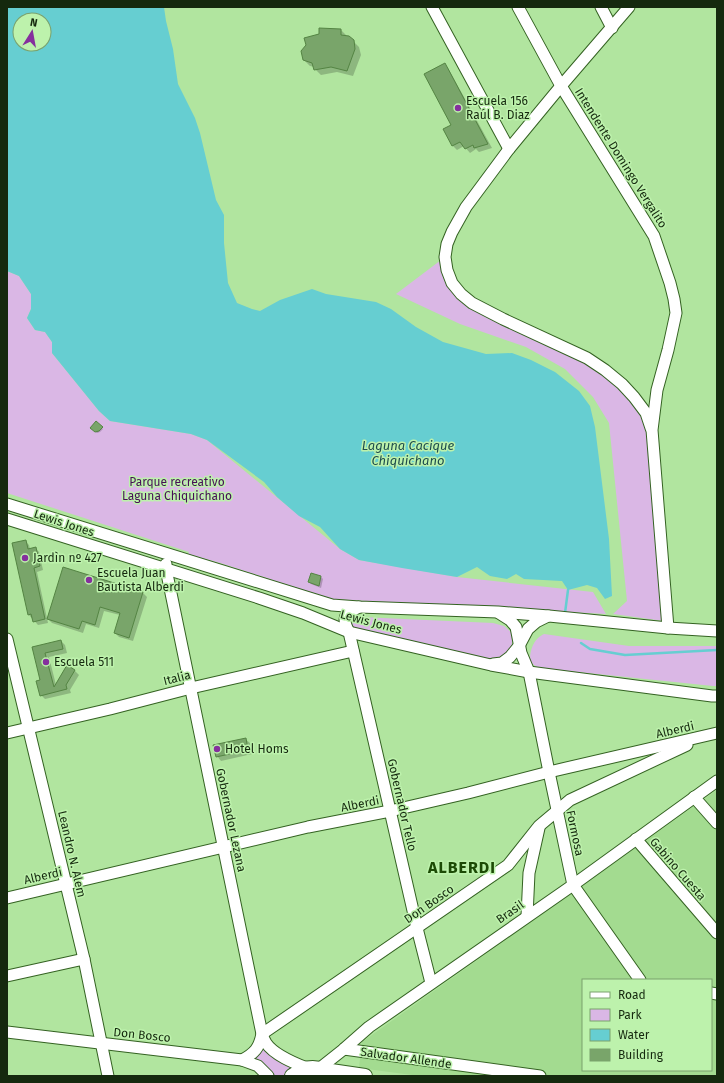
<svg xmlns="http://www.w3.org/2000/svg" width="724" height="1083" font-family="'Fira Sans',sans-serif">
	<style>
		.built { fill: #a3db90; fill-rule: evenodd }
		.green { fill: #dab7e5 }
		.water { fill: #66ced1; fill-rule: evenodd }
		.shadow { fill: #0003 }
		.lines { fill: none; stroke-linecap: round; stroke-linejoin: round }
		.stream { stroke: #66ced1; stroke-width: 2.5 }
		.building { fill: #79a56a; stroke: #548443 }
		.minor-casing { stroke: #346222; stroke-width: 13 }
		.major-casing { stroke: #346222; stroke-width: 16 }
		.minor { stroke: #fff; stroke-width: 11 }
		.major { stroke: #fff; stroke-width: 14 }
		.poi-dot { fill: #85309d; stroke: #bdf2ac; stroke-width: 1.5 }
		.labels { text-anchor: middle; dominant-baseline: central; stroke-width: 3; stroke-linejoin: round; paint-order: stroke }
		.poi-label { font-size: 12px; fill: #15290e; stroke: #bdf2ac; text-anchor: start }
		.street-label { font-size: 12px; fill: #15290e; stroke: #bdf2ac }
		.park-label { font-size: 12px; fill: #470f56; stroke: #bdf2ac }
		.water-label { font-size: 13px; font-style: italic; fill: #1d4c4d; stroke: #bdf2ac }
		.district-label { font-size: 16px; font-weight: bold; letter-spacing: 1px; fill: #1c4a05; stroke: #bdf2ac }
	</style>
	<rect width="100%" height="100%" fill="#b1e59f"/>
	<!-- built -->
	<path class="built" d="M717,790V1076H420L359,1068L362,1042ZM583,980H711V1070H583Z"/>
	<!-- green -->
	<g class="green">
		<path d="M445,257L461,294L587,358L646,413L671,622L613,614L627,601L609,423L593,397L565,369L526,347L460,324L396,294Z"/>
		<path d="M7,271L19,276L31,294V309L27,318L35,330L45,332L52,342V353L99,411L110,421L191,434L207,440L340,549L359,560L457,577L593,592L606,614L331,599L220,563L188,554L189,552L7,493Z"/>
		<path d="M360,617L493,623L504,626L512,633C513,654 509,658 489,662L352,629V624L354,619Z"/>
		<path d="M544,634L629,646H717V686H713L539,668C536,666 533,665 531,662C528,655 533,642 538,638C540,636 542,635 544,634Z"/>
		<path d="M262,1048L273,1058L295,1068L290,1070L285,1076H274L265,1066L253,1059Z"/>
	</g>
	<!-- water -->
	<path class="water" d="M7,7H164L166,21L173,49L178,84L195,118L200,133L216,200L224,215V243L228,283L237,303L252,309L260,311L280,300L312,289L326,294L376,302L391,309L416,327L443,342L486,354L512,353L531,360L555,372L579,391L590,406L595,427L609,539L612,596L605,599L597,588L587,585L568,590L562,581L524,579L516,574L507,579L490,576L477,567L457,577L402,568L359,560L340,549L320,527L299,516L277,497L264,482L207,440L191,434L110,421L99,411L52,353V342L45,332L35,330L27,318L31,309V294L19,276L7,271ZM20,20H44V44H20Z"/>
	<!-- shadow -->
	<g class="shadow">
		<path d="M341,30L346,35V37L353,41L359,47L361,55L353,76L337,72L321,75L315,69V67L310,66L304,60Z"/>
		<path d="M444,64L448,68L492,148L479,152L476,149L470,153L464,146L457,150L453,146L445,129L453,126Z"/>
		<path d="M96,423L103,429L100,432L97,433L91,428Z"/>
		<path d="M25,541L29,545L30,549L35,548L39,552L43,570L37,572L48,623L38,625L29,615Z"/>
		<path d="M311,574L321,577L323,579L321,588L311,584L309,582Z"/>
		<path d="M143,593L147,597L133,641L119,637L115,633L120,615L104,611L99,628L86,624L83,633L52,623L48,619Z"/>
		<path d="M61,641L65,645L67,653L49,657L56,685L67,667L75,671L79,675L70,690L71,693L45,699L41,695V681L33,648Z"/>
		<path d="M245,739L250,743L252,754L221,761L217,756Z"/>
	</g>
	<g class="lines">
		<!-- stream -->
		<g class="stream">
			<path d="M565,613L568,590"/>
			<path d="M581,643L590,649L625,655L717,650"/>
		</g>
	</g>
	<!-- building -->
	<g class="building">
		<path d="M319,28L341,29V35L349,36L354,40L355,49L347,71L331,67L314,70L312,63L303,60L301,51L306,45L304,38L319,34Z"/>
		<path d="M445,63L488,144L474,148L473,145L465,149L460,142L452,146L443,129L451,125L424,74Z"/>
		<path d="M96,421L103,427L99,431L95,432L90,428Z"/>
		<path d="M26,540L28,549L36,547L40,566L34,568L45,619L33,622L31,614L28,615L12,543Z"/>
		<path d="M63,567L143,592L129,638L114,633L120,613L100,607L95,625L82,621L79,629L47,619Z"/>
		<path d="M311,573L321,576L319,586L308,582Z"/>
		<path d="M61,640L63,649L45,653L54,687L67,665L75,670L66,685L67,689L40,696L36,681L40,680L32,647Z"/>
		<path d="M246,738L248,750L216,757L213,745Z"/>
	</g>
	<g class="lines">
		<defs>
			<g id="minor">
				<path d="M432,7L509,149"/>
				<path d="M518,7L561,86L654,236L670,283L674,299L676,313L668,350L657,390L652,430L668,628"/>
				<path d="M601,7L612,28"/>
				<path d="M629,7L561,86L509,149L466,207L452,232L447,244L445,257L447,270L452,283L461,294L472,303L503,319L587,358L605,370L622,384L634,397L646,413L651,428"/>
				<path d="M7,504L332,605L359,607L498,612L549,616L668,628L717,631"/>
				<path d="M7,519L259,598L303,613L349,632L491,665L529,672L712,696H717"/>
				<path d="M166,564V569L262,1034C263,1037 264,1040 266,1043C274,1055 294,1063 307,1068"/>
				<path d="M359,607C345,614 341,617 349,632L417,928L431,983"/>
				<path d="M499,613L510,620L516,627L521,653L529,672L549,772L573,885L640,980"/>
				<path d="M7,639L84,959L108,1076"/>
				<path d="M493,664L502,663L510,657L519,646L528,629L536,622L548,616"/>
				<path d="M7,733L110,709L191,688L353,651"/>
				<path d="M694,797L717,823"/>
				<path d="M636,839L717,933"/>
				<path d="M7,898L308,827L390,811L468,793L549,772L717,733"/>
				<path d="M527,916L529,873L539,828"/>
				<path d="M7,976L84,959"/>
				<path d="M711,993L717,994"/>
				<path d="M7,1032L242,1060L258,1066L268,1076"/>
				<path d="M344,1049L540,1076"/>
				<path d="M242,1060C255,1053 259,1048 262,1034L508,865L539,826L570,800L687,745"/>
				<path d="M320,1068L344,1049L369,1027L573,885L717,781"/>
			</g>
			<path id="major" d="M292,1076C302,1068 313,1066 324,1070L365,1076"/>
		</defs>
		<!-- minor casing -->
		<use href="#minor" class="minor-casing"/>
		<!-- major casing -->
		<use href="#major" class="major-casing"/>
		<!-- minor -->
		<use href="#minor" class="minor"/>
		<!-- major -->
		<use href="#major" class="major"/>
	</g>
	<!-- markers -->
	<g class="poi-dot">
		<circle cx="458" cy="108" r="4"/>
		<circle cx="25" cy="558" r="4"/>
		<circle cx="89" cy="580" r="4"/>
		<circle cx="46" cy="662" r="4"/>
		<circle cx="217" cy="749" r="4"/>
	</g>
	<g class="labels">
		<!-- poi labels -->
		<g class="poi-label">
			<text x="466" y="101">Escuela 156<tspan x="466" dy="14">Raúl B. Diaz</tspan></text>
			<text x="33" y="558">Jardìn nº 427</text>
			<text x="97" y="573">Escuela Juan<tspan x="97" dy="14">Bautista Alberdi</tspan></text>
			<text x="54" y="662">Escuela 511</text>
			<text x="225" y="749">Hotel Homs</text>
		</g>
		<!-- street labels -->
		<g class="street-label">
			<text transform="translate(621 158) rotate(58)">Intendente Domingo Vergalito</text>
			<text transform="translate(64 523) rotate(18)">Lewis Jones</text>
			<text transform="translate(371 622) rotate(15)">Lewis Jones</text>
			<text transform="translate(177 678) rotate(-14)">Italia</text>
			<text transform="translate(675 730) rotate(-13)">Alberdi</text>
			<text transform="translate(360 804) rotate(-11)">Alberdi</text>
			<text transform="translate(402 805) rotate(77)">Gobernador Tello</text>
			<text transform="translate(231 820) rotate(78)">Gobernador Lezana</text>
			<text transform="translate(575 833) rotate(78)">Formosa</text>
			<text transform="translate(72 854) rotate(77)">Leandro N. Alem</text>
			<text transform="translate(678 869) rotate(49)">Gabino Cuesta</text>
			<text transform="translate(43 876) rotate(-13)">Alberdi</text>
			<text transform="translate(429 904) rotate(-35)">Don Bosco</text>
			<text transform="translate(510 912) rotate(-35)">Brasil</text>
			<text transform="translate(142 1035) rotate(6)">Don Bosco</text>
			<text transform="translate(406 1058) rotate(8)">Salvador Allende</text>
		</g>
		<!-- park labels -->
		<g class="park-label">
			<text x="177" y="482">Parque recreativo<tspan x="177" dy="14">Laguna Chiquichano</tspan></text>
		</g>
		<!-- water labels -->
		<g class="water-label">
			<text x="408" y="445">Laguna Cacique<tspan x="408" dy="15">Chiquichano</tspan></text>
		</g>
		<!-- district labels -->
		<g class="district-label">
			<text x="462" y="867">ALBERDI</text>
		</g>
	</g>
	<!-- border -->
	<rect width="724" height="1083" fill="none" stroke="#15290e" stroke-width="16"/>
	<!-- legend -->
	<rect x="582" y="979" width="130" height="92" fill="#bdf2ac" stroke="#7aa26d"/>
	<rect x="590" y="992" width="20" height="6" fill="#ffffff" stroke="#7aa26d"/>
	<text x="618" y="999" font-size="12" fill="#15290e">Road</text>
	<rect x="590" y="1009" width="20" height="12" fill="#dab7e5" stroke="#7aa26d"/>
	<text x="618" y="1019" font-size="12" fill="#15290e">Park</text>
	<rect x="590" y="1029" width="20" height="12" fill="#66ced1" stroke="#7aa26d"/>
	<text x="618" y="1039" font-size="12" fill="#15290e">Water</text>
	<rect x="590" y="1049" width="20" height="12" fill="#79a56a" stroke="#7aa26d"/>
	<text x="618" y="1059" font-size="12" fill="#15290e">Building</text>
	<!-- north arrow -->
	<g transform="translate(32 32) rotate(11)"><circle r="19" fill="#bdf2ac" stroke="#7aa26d"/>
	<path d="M0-3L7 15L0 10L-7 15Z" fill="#85309d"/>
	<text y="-6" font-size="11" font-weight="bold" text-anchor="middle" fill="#15290e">N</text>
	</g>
</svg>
